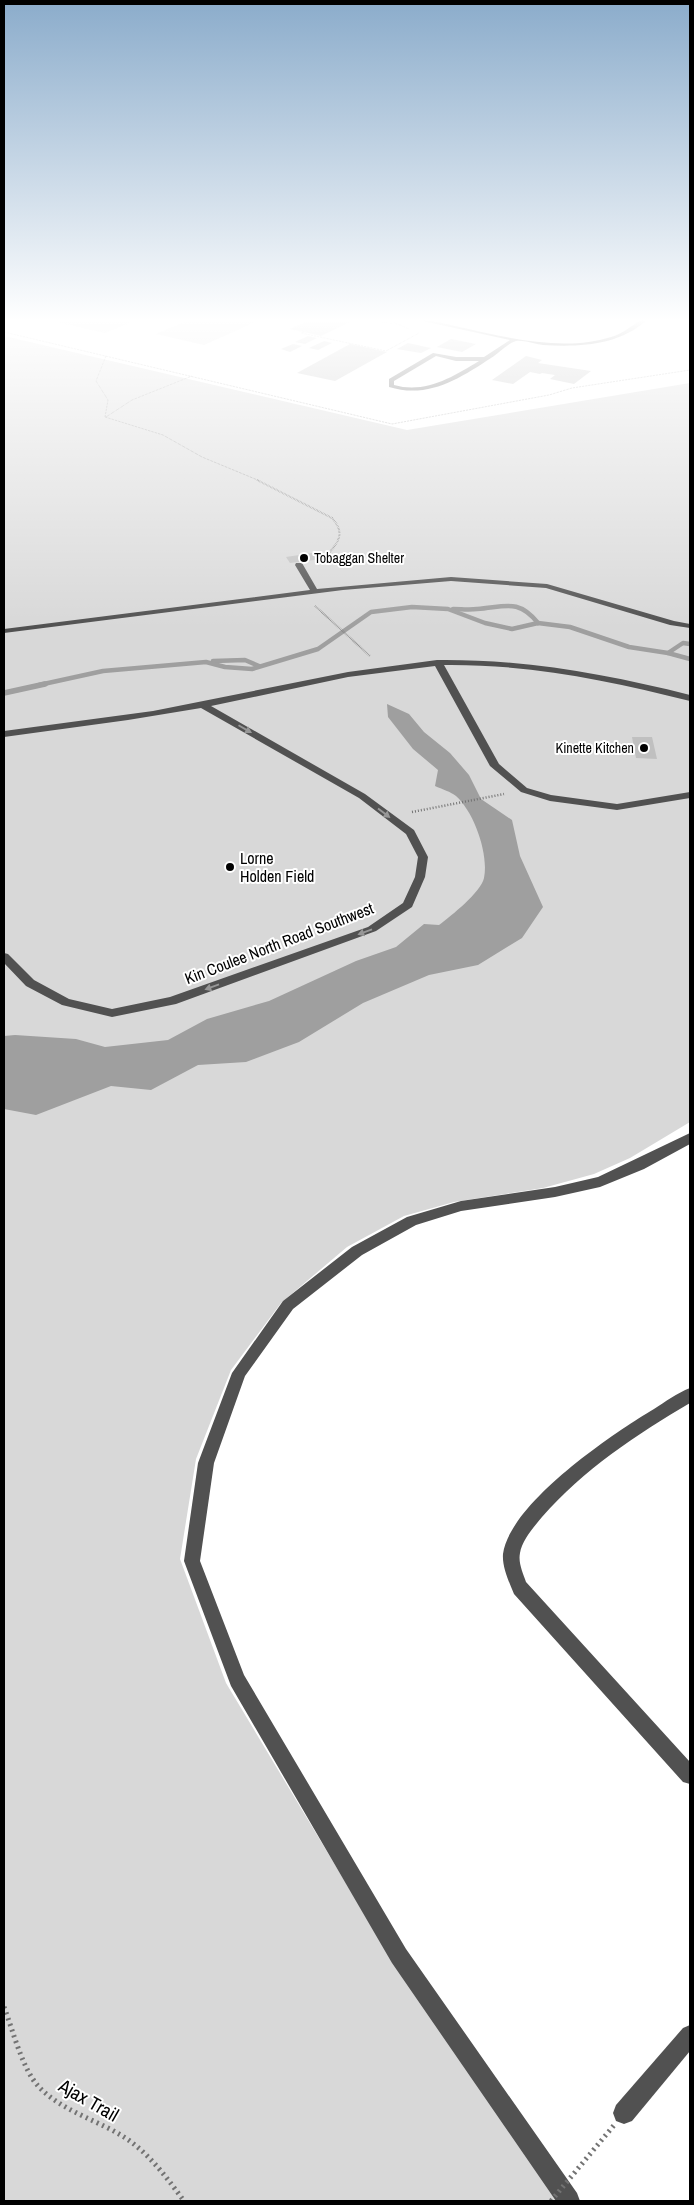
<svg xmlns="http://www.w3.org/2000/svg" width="694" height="2205" font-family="'Archivo Narrow',sans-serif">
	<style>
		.green { fill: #d8d8d8 }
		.water { fill: #9f9f9f }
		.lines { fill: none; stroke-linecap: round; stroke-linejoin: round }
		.stream-far1 { stroke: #9f9f9f; stroke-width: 4.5 }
		.stream { stroke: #9f9f9f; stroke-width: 5.5 }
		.building { fill: #c0c0c0 }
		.path-far3 { stroke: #737373; stroke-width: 1; stroke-dasharray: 0.5 1; stroke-linecap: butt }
		.path-far2 { stroke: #737373; stroke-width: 2; stroke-dasharray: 0.5 1; stroke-linecap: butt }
		.path-far1 { stroke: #737373; stroke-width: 2.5; stroke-dasharray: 1 2; stroke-linecap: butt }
		.path { stroke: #737373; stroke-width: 5; stroke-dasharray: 2 4; stroke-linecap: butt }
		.minor { fill: #515151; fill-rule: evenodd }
		.path-bridge { stroke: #737373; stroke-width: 5; stroke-dasharray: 2 4; stroke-linecap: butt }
		.oneway { fill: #979797 }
		.poi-dot { fill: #000; stroke: #fff; stroke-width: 2 }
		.labels { text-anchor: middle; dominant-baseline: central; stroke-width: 4; stroke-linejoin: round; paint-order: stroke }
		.far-poi-label { font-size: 14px; fill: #000; stroke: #fff; text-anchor: start }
		.poi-label { font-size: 16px; fill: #000; stroke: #fff; text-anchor: start }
		.street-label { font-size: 16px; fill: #000; stroke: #fff }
		.near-street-label { font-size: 19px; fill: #000; stroke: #fff }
	</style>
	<rect width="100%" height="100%" fill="#fff"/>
	<!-- green -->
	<g class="green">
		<path d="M48,320H137L105,333Z"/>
		<path d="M189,320H260L204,345L156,334Z"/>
		<path d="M4,336L407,430L690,383V1122L630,1158L594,1174L543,1188L454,1202L404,1216L347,1247L281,1303L231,1370L196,1459L180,1559L226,1683L389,1955L567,2201H4Z"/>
	</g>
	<!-- water -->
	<path class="water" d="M387,704L409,714L424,732L450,753L469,775L481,799L512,820L520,856L543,907L522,938L478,965L429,975L363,1003L299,1042L246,1062L198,1065L151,1090L111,1086L36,1115L4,1109V1036L15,1035L76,1039L105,1047L168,1040L207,1019L269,1001L356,961L396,947L424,924L439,925C451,916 481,892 484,878C489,854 474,812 456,796C451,792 442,789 435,786L438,770L413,749L388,717Z"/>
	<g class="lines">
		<!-- stream-far1 -->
		<g class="stream-far1">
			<path d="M453,609C461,609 469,610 477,609C505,607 518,598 538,623"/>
			<path d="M668,653L683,643L690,644"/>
			<path d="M213,661L245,660L259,666"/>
			<path d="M39,685L103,671L206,662L225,667L252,669L318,649L371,612L412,607L448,609L485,623L512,629L538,623L570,627L629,647L668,653L690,659"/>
		</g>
		<!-- stream -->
		<path class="stream" d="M4,693L45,684"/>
	</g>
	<!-- building -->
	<g class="building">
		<path d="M310,320H354L321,336L290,329Z"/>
		<path d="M308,336L317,338L305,344L295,342Z"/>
		<path d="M451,339L476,344L462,352L437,347Z"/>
		<path d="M324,341L332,343L318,350L309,348Z"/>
		<path d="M408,343L431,348L421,353L397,349Z"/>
		<path d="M293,344L302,346L290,352L281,349Z"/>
		<path d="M350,344L387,352L335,381L297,373Z"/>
		<path d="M526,356L542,360L538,363L591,371L574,384L550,379L555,375L542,373L540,374L530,372L513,384L492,380Z"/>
		<path d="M318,552L322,559L290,563L286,557Z"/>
		<path d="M632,737H652L657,759L636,758Z"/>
	</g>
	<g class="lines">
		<!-- path-far3 -->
		<g class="path-far3">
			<path d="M374,320L393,324"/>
			<path d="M388,320L409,329"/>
			<path d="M4,332L392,424L549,395L572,388L690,370"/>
			<path d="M304,332L301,333L386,351L419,333"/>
			<path d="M105,417L163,435L202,457L260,481"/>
			<path d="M105,417L108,400L96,381L106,356"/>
			<path d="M106,417L132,400L192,376"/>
		</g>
		<!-- path-far2 -->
		<g class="path-far2">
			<path d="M257,480L332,518C348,536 335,545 323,560"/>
			<path d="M315,606L370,656"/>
		</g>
		<!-- path-far1 -->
		<path class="path-far1" d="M412,812L504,794"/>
		<!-- path -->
		<path class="path" d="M4,2007C13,2030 22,2069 39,2087C62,2111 97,2120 124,2137C149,2153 167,2178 184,2201"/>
		<!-- minor -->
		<g class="minor">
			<path d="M418,320H428C483,331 555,355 611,337C622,334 631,326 641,320H647C618,346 579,347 543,345C535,344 523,340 516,341C508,343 498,354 491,358C459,379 428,399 389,387V379L433,353L456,357H484L510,340ZM436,356L456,361H479C453,377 425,394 394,385V381Z"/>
			<path d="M296,563H302L317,589L451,577L547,584L674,621L690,624V628L670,625L546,588L451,581L343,590L4,633V629L310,590L295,565Z"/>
			<path d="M437,660C524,659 606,674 690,695V701C608,680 528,664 444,665L499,764L527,788L551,795L617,804L690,792V798L617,810L550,801L521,792L490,766L435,666L348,677L211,706L365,794L414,830L428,857L425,877L412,907L376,931L176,1004L112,1017L62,1005L26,986L4,963V953L8,954L34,980L69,999L112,1009L170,997L368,927L403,903L415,877L418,857L406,834L359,798L201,708L128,720L4,737V731L153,711L348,672Z"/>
			<path d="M690,1133V1144L644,1169L600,1187L555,1197L461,1211L416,1225L362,1255L293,1309L245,1376L214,1463L200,1561L244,1675L406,1949L577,2193L580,2201H556L392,1963L231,1686L184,1561L198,1463L232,1373L283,1301L352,1247L407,1217L461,1201L555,1187L598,1177Z"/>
			<path d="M690,1388V1403C636,1435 584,1469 542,1517C534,1527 522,1540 520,1553C518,1563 523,1573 526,1582L690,1762V1784L683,1782L514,1594C509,1582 502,1567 503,1554C510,1503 612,1434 654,1409C665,1402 677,1393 690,1388Z"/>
			<path d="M690,2025V2051L632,2121L624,2124L616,2121L613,2113L616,2105L683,2028Z"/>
		</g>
		<!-- path-bridge -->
		<path class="path-bridge" d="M551,2201L615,2124"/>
	</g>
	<!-- one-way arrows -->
	<defs><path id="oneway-solid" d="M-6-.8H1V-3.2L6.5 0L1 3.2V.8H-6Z" transform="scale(1.25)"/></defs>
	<g class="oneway">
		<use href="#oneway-solid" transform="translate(245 729) rotate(30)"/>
		<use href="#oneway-solid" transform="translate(384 813) rotate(37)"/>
		<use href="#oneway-solid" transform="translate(365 932) rotate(160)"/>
		<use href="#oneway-solid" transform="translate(212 987) rotate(160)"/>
	</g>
	<!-- sky -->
	<linearGradient id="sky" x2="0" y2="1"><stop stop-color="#8baccb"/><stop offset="0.51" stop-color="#fff"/><stop offset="1" stop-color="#fff" stop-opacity="0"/></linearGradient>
	<rect width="694" height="628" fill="url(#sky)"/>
	<!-- markers -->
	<g class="poi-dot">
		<circle cx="304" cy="558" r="5"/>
		<circle cx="644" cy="748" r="5"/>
		<circle cx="230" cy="867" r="5"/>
	</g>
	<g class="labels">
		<!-- far-poi labels -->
		<g class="far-poi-label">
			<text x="314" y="558">Tobaggan Shelter</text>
			<text x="634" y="748" text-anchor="end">Kinette Kitchen</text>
		</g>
		<!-- poi labels -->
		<g class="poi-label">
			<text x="240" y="858">Lorne<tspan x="240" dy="18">Holden Field</tspan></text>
		</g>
		<!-- street labels -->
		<g class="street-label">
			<text transform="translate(279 943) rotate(-21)">Kin Coulee North Road Southwest</text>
		</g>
		<!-- near-street labels -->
		<g class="near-street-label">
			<text transform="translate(89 2100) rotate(30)">Ajax Trail</text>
		</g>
	</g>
	<!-- border -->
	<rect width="694" height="2205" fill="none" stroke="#000000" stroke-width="10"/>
</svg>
